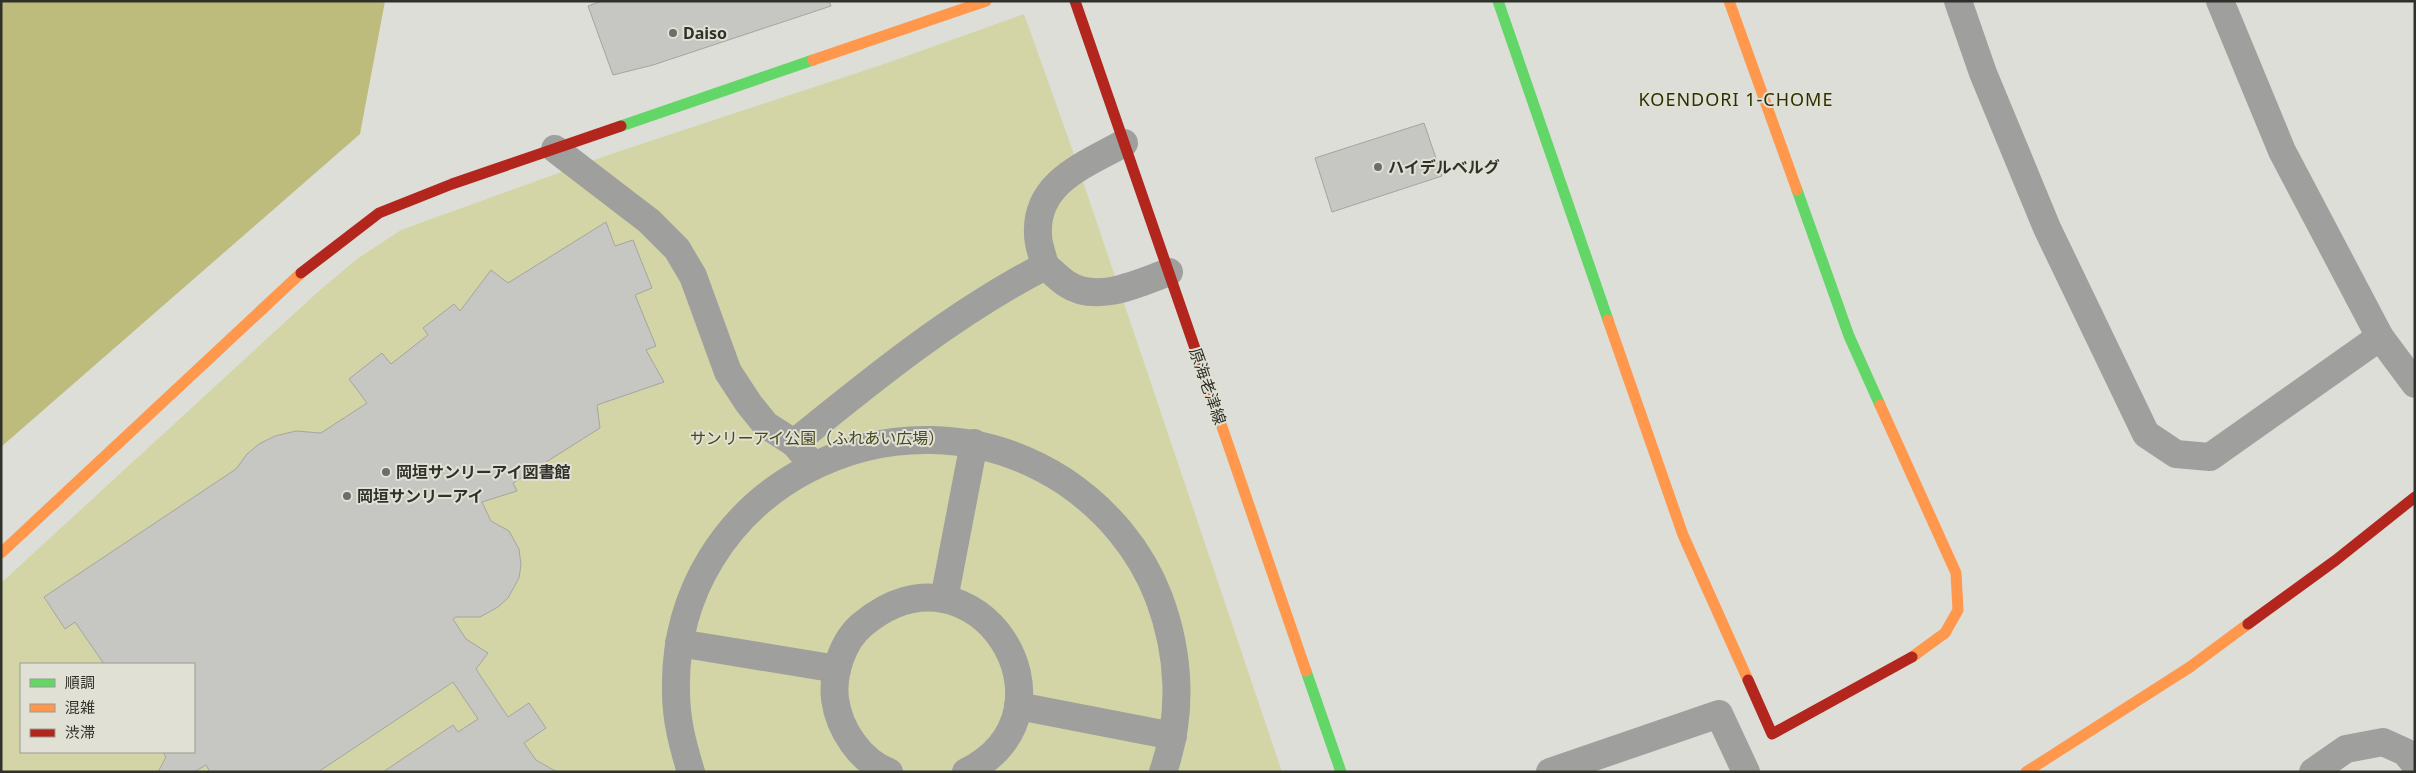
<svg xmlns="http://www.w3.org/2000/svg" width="2416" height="773" font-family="'Noto Sans','Noto Sans JP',sans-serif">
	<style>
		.green { fill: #d4d5a6; fill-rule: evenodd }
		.forest { fill: #bdbc7c }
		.building { fill: #c6c7c2; stroke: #a5a5a0 }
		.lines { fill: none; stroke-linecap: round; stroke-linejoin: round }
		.street { stroke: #9f9f9d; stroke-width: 28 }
		.fast { stroke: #63d668; stroke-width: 11 }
		.slow { stroke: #ff974d; stroke-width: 11 }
		.jam { stroke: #b3261e; stroke-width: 11 }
		.poi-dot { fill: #6d6e68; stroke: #e0e1d4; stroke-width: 2 }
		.labels { text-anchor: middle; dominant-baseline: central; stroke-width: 4; stroke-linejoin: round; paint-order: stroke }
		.poi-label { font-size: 16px; font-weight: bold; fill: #31312c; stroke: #e0e1d4; text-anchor: start }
		.street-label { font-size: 16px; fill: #31312c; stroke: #e0e1d4 }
		.park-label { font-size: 16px; fill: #48481c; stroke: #e0e1d4 }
		.neighbourhood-label { font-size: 18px; letter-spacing: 1px; fill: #2f2f04; stroke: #e0e1d4 }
	</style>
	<rect width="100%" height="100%" fill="#ddded7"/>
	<!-- green -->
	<path class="green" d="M1024,14L1070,143L1282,772H1V583L320,290L357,259L401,230L614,153L890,62ZM21,664H194V752H21Z"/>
	<!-- forest -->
	<path class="forest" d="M1,1H385L360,134L1,447Z"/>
	<!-- building -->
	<g class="building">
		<path d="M602,1H829L831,6L653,65L613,75L588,6Z"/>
		<path d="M1424,123L1442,176L1332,212L1315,158Z"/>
		<path d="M606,222L615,246L633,240L652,288L635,295L656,346L646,350L664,382L597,405L600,428L513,483L517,491L482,502L491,521L509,531L519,549L521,565L519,578L508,598L498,607L480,617H456L453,619L466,639L488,653L476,669L508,717L529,703L546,728L524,743L536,760L557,772H383L453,725L458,732L478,719L453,682L318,772H210L206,765L194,772H158L166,757L163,752H194V664H104L75,622L65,629L44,597L236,469L247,454L259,444L275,436L296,431L321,433L367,403L349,379L382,353L391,364L428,335L423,328L454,304L460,311L491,270L508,283Z"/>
	</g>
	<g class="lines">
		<!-- street -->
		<g class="street">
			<path d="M1958,1L1983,73L2047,228L2146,434L2176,454L2210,457L2380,337"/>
			<path d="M2220,1L2282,151L2380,337L2415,384"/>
			<path d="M555,149L649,221L677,249L693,276L728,372L749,404L766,425L794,443L806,457"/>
			<path d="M1045,266C1043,256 1038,245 1038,235C1035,182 1085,165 1124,143"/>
			<path d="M794,443C874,378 954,313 1045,266C1052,271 1059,279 1067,284C1097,304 1139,283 1169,272"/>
			<path d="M944,599L974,443"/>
			<path d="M679,643L837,669"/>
			<path d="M1018,706L1173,736"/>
			<path d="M691,772C683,746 676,720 676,692C671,490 897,373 1064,481C1106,509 1141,550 1159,598C1180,654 1183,715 1163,772"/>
			<path d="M889,772C860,761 839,729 835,699C832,673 843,640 863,624C975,530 1089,711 966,772"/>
			<path d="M1550,772L1719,714L1746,772"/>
			<path d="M2313,772L2346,749L2383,742L2405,752L2415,764"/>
		</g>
		<!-- fast -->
		<g class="fast">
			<path d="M1498,1L1608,320"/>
			<path d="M621,126L813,60"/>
			<path d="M1797,190L1849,336L1880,405"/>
			<path d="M1306,671L1341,772"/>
		</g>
		<!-- slow -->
		<g class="slow">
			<path d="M1729,1L1797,190"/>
			<path d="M813,60L986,1"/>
			<path d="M1608,320L1683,535L1748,680"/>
			<path d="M1209,389L1306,671"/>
			<path d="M1880,405L1956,573L1958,610L1945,633L1912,657"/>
			<path d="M1,553L301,273"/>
			<path d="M2026,772L2190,667L2248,624"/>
		</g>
		<!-- jam -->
		<g class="jam">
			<path d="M1075,1L1209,389"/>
			<path d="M301,273L379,213L452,184L621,126"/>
			<path d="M2248,624L2336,560L2415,497"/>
			<path d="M1748,680L1772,734L1912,657"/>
		</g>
	</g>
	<!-- markers -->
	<g class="poi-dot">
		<circle cx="673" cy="33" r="5"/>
		<circle cx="1378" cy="167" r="5"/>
		<circle cx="386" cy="472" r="5"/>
		<circle cx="347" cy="496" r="5"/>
	</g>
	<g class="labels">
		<!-- poi labels -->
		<g class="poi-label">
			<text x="683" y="33">Daiso</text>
			<text x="1388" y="167">ハイデルベルグ</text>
			<text x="396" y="472">岡垣サンリーアイ図書館</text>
			<text x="357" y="496">岡垣サンリーアイ</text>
		</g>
		<!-- street labels -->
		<g class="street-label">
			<text transform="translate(1208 386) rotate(71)">原海老津線</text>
		</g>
		<!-- park labels -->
		<g class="park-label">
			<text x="817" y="438">サンリーアイ公園（ふれあい広場）</text>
		</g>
		<!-- neighbourhood labels -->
		<g class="neighbourhood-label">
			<text x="1736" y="99">KOENDORI 1-CHOME</text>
		</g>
	</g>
	<!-- border -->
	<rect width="2416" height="773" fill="none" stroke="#31312c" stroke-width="5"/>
	<!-- legend -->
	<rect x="20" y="663" width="175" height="90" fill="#e0e1d4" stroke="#9a9b91"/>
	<rect x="30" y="679" width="25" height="8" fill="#63d668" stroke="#9a9b91"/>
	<text x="65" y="688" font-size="15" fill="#31312c">順調</text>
	<rect x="30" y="704" width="25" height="8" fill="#ff974d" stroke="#9a9b91"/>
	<text x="65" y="713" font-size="15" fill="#31312c">混雑</text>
	<rect x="30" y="729" width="25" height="8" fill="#b3261e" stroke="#9a9b91"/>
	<text x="65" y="738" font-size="15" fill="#31312c">渋滞</text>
</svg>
